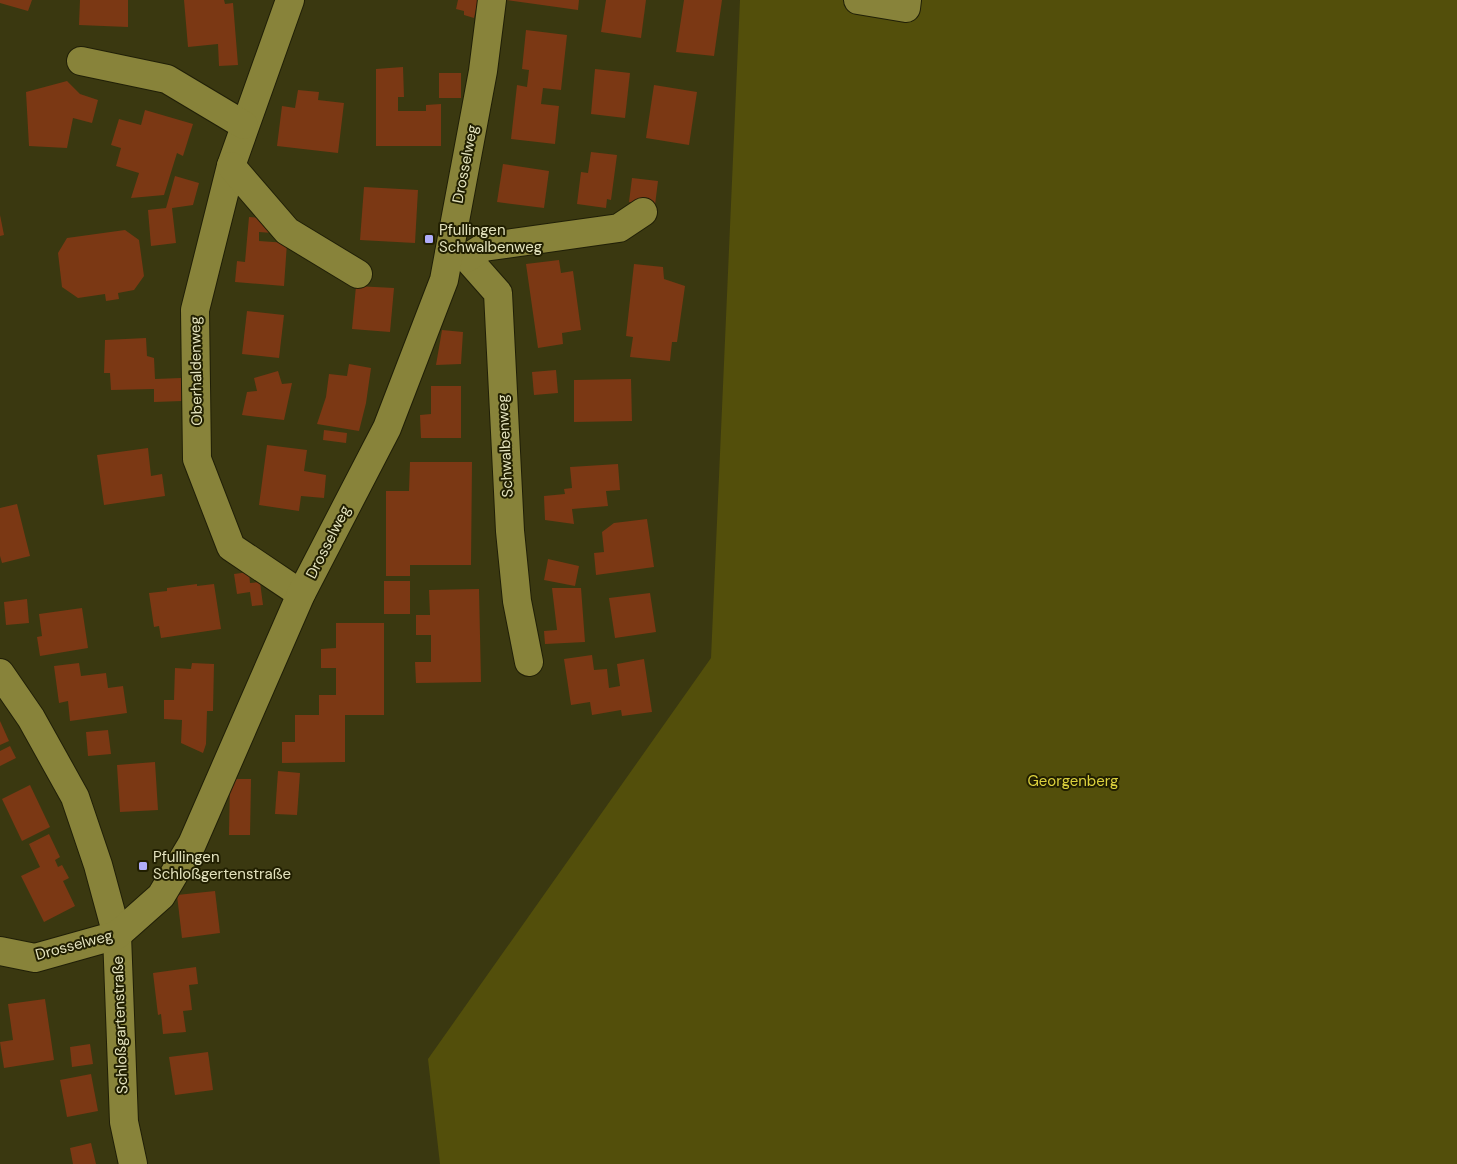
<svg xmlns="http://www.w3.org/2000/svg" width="1457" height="1164" font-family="'DM Sans',sans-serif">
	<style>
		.green { fill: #534f0b }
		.building { fill: #7b3814 }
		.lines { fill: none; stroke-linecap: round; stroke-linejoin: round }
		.minor-casing { stroke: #201f07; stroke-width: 30 }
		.minor { stroke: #88833a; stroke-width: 28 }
		.poi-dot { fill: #b0adfa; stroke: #211f01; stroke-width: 2 }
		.labels { text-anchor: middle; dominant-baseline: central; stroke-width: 4; stroke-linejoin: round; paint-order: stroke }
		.street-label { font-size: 15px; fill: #e4e3be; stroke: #211f01 }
		.poi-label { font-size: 15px; fill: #e4e3be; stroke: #211f01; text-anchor: start }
		.park-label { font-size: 15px; fill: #dcd13d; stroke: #211f01 }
	</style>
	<rect width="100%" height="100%" fill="#3a3810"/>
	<!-- green -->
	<path class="green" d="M740,0H1457V1164H440L428,1059L711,658Z"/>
	<!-- building -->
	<g class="building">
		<path d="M0,0H32L28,11L0,3Z"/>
		<path d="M80,0H128V27L79,25Z"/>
		<path d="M184,0H224L225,4L233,3L238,65L219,66L218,44L188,47Z"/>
		<path d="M458,0H478L474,18L464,15V11L456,9Z"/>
		<path d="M507,0H579L578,10Z"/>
		<path d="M606,0H646L641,38L601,32Z"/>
		<path d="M684,0H722L714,56L676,52Z"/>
		<path d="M526,30L567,35L561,90L543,88L541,104L559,106L555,144L511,139L517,85L527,87L529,70L522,69Z"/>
		<path d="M403,67L404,97H398V111H426V105L441,104V146H376V69Z"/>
		<path d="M595,69L630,73L625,118L591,114Z"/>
		<rect x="439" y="73" width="22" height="25"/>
		<path d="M67,81L80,94L98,100L92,123L73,118L67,148L29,146L26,92Z"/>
		<path d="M654,85L697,92L689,145L646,138Z"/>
		<path d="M298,90L319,92L318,100L344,103L338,153L277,146L282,106L295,108Z"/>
		<path d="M145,110L193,124L183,156L177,153L164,195L131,198L139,173L116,166L121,148L111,145L119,119L141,125Z"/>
		<path d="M591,152L617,155L611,200L607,199L606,208L577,204L581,172L588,173Z"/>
		<path d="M503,164L549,171L544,208L497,202Z"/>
		<path d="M175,176L199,183L193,205L172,208L176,243L151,246L148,210L166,208Z"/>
		<path d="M632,178L658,181L655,205L629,202Z"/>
		<path d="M364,187L418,190L415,243L360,240Z"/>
		<path d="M0,215L4,235L0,236Z"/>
		<path d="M249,217L274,219L273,233L259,232V241L287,243L284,286L235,282L237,261L245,262Z"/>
		<path d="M125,230L139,240L144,276L134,290L118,293L119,299L106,301L105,294L78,298L62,287L58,253L67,238Z"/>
		<path d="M559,260L561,273L573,271L581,330L562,333L563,344L538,348L526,264Z"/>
		<path d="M634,264L663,267L664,279L685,286L677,342H672L670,361L630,357L633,337L626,336Z"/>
		<path d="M356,286L394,288L390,332L352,329Z"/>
		<path d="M247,311L284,315L279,358L242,354Z"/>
		<path d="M442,330L463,332L461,364L436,365Z"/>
		<path d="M146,338L147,356L154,358L155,379L181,378L182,401L154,402V389L111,390L110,373H104L105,340Z"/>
		<path d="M349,364L371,368L366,403L359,431L317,424L326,397L329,374L347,376Z"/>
		<path d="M556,370L558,393L534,395L532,372Z"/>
		<path d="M278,371L282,384L292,383L284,420L242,415L247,392L257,391L254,378Z"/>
		<path d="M631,379L632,421L574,422V380Z"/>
		<path d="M431,386H461V438H421L420,415L431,414Z"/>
		<path d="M324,430L347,433L346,443L323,440Z"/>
		<path d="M267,445L307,450L304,471L326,475L324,498L301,496L299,511L259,505Z"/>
		<path d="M148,448L151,476L162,474L165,496L104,505L97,455Z"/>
		<path d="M410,462H472L471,565H410V576H386V491H409Z"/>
		<path d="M618,464L620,490L606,491L608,506L572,509L574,524L545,520L544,496L565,494L564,489L572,488L570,467Z"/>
		<path d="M17,504L30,556L2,563L0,556V508Z"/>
		<path d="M647,519L654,567L596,575L594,553L604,552L602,532L614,523Z"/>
		<path d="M548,559L579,566L575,586L544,580Z"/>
		<path d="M249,572L250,583L260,582L263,605L252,606L250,592L237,594L234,574Z"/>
		<rect x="384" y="581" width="26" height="33"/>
		<path d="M197,584V586L214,584L221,629L161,638L159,626L154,627L149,593L167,591V588Z"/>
		<path d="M552,588H581L585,642L545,644L544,631L557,630Z"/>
		<path d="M479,589L481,682L416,683L415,662H431V635H416V615H430L429,590Z"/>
		<path d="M650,593L656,632L615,638L609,598Z"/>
		<path d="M27,599L29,623L6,625L4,602Z"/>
		<path d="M82,608L88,648L40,656L37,637L42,636L39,614Z"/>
		<path d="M336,623H384V715H345V762L282,763V742H295V715H319V695H336V668H321V649L336,648Z"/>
		<path d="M592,655L594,670L607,669L609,688L620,686L617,664L644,659L652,712L622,716L621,710L592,715L590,702L571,705L564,659Z"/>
		<path d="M79,663L81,676L106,673L108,688L123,686L127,713L70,721L68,701L59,703L54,666Z"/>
		<path d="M192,663L214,664L213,711H207L206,744L203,753L181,743L182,720L164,719V700H174L175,668L191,669Z"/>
		<path d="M0,721L9,741L0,745Z"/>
		<path d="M108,730L111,754L88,756L86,732Z"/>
		<path d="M10,746L16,758L0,766V751Z"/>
		<path d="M155,762L158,810L120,812L117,765Z"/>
		<path d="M278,771L300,773L297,815L275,814Z"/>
		<path d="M230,779H251L250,835H229Z"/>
		<path d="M30,785L50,827L22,841L2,799Z"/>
		<path d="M49,834L60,857L55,860L58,867L62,865L69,878L63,881L75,906L44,922L21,876L40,867L29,844Z"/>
		<path d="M215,891L220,933L182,938L177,895Z"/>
		<path d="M196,967L198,984L189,985L192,1010L183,1011L186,1032L163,1034L161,1014L158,1015L153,973Z"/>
		<path d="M45,999L54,1060L4,1068L0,1042L13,1040L8,1004Z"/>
		<path d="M90,1044L93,1064L72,1067L70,1047Z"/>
		<path d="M208,1052L213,1090L175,1095L169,1057Z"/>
		<path d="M91,1074L98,1111L67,1117L60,1080Z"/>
		<path d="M91,1143L96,1164H73L70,1148Z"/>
	</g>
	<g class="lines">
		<defs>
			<g id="minor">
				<path d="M290,0L231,166L195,310L197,459L231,547L301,594"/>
				<path d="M858,0L906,8L907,0"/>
				<path d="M81,61L167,79L244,125"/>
				<path d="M231,166L287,231L358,274"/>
				<path d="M449,254L467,258L498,293L510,531L517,601L529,662"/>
				<path d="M467,258L484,247L619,228L643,212"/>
				<path d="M0,673L31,718L75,797L98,865L117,935L124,1122L133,1164"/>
				<path d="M0,951L35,958L117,935L161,896L192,844L301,594L387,428L444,280L483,71L492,0"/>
			</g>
		</defs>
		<!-- minor casing -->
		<use href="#minor" class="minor-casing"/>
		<!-- minor -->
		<use href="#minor" class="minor"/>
	</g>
	<!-- markers -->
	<g class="poi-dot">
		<rect x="424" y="234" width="10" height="10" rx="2.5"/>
		<rect x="138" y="861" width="10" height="10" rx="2.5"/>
	</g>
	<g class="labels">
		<!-- street labels -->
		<g class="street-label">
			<text transform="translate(465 164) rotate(-79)">Drosselweg</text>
			<text transform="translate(196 371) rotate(-91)">Oberhaldenweg</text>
			<text transform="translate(505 446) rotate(-93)">Schwalbenweg</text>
			<text transform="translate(328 542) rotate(-63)">Drosselweg</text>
			<text transform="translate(74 945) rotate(-15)">Drosselweg</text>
			<text transform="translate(120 1025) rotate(-92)">Schloßgartenstraße</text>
		</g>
		<!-- poi labels -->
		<g class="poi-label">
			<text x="439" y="230">Pfullingen<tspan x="439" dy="17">Schwalbenweg</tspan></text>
			<text x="153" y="857">Pfullingen<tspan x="153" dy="17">Schloßgertenstraße</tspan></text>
		</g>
		<!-- park labels -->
		<g class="park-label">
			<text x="1073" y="781">Georgenberg</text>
		</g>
	</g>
</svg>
